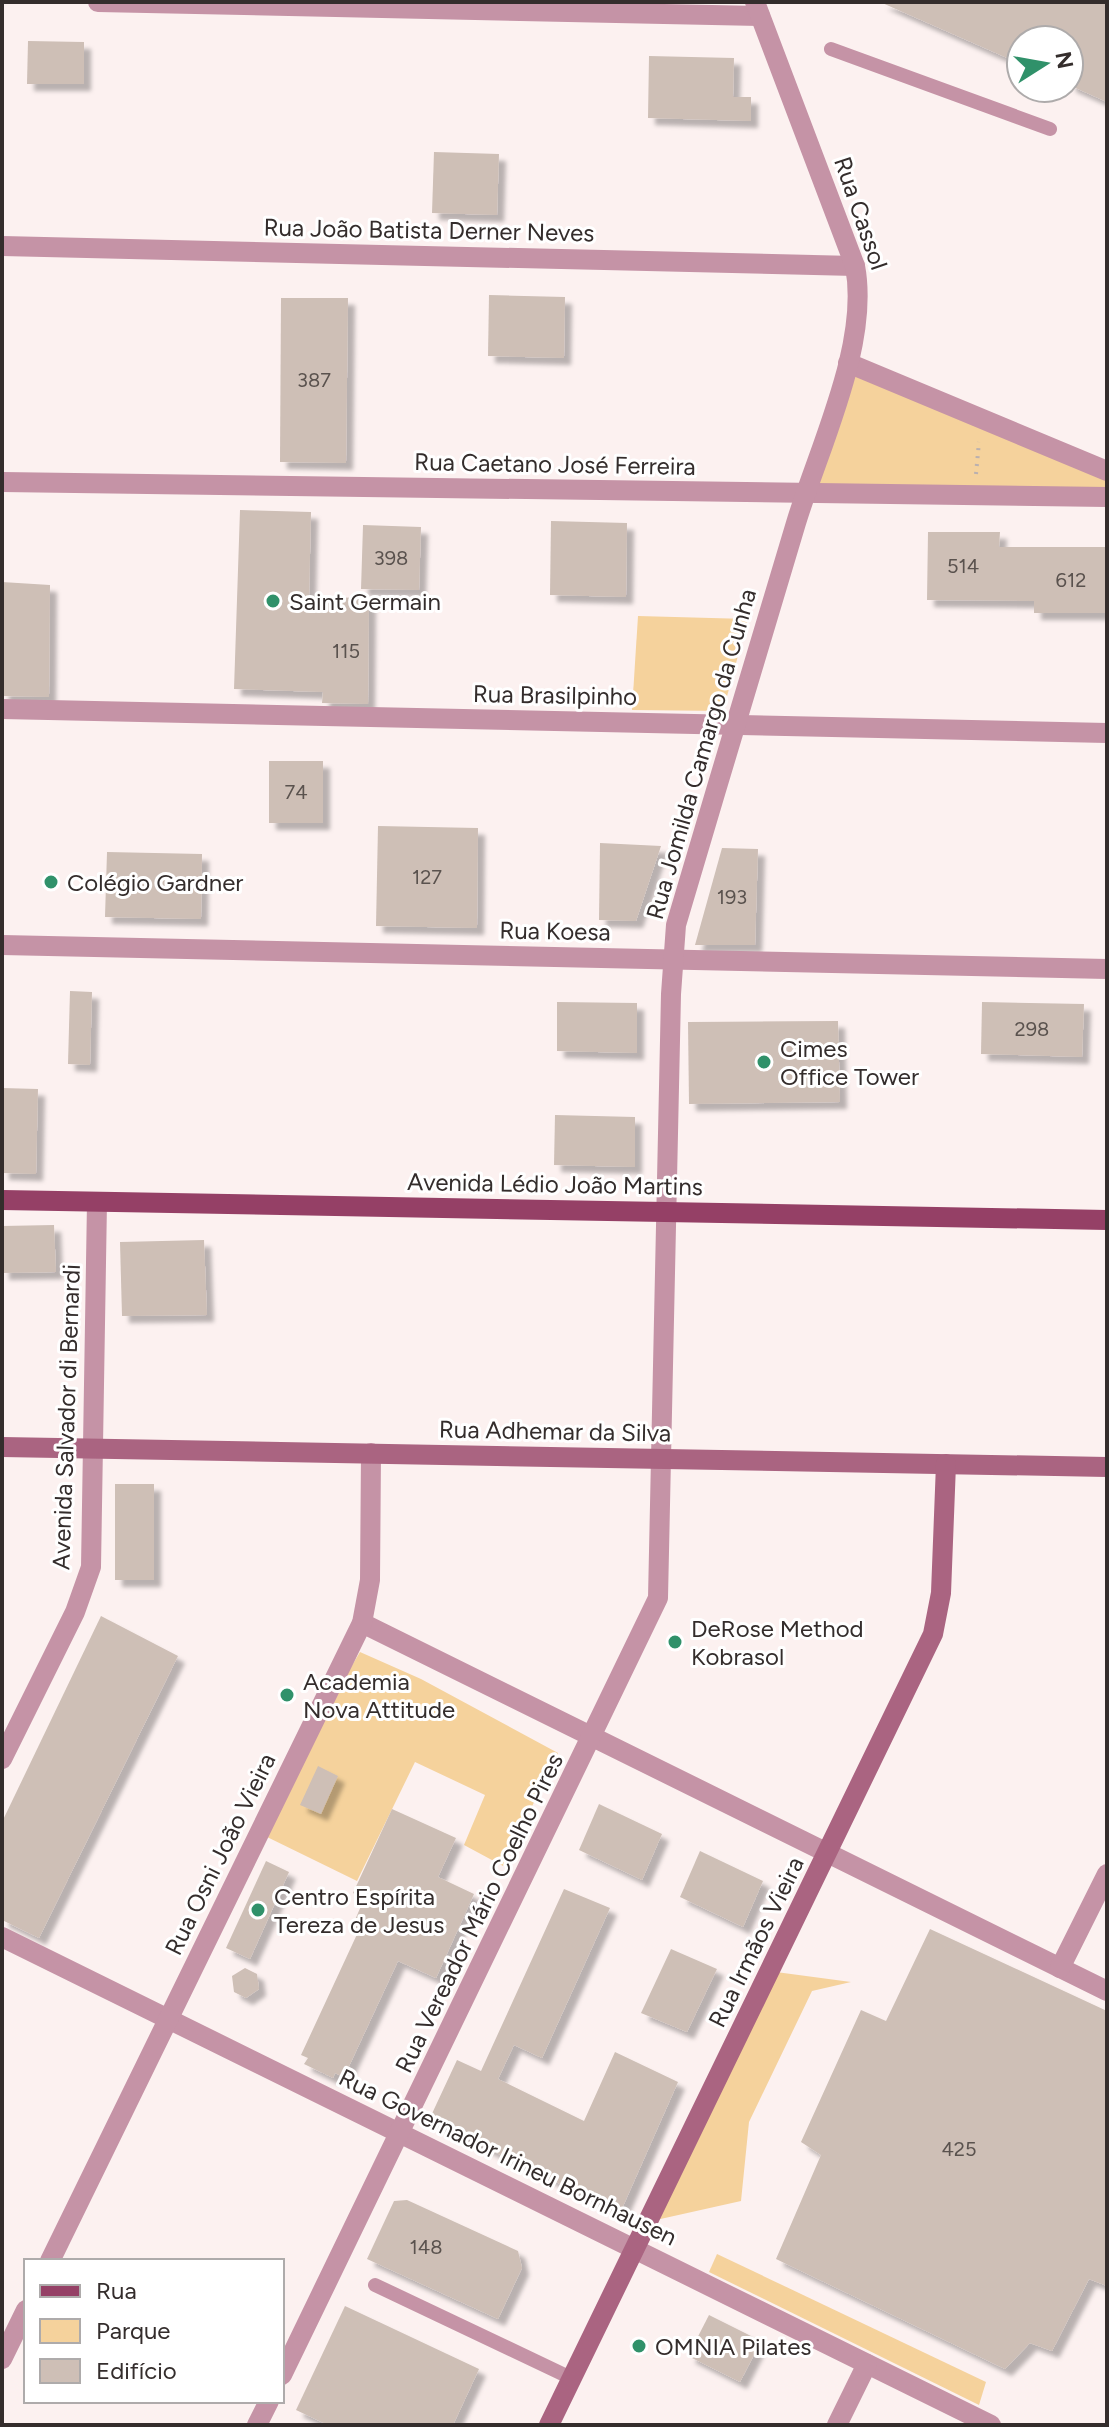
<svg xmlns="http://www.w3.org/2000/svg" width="1109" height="2427" font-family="Figtree,sans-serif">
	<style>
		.green { fill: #f5d29c }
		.building { fill: #cebfb6; filter: url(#shadow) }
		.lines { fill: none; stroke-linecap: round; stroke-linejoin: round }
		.path { stroke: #bab0af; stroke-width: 4; stroke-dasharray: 2 6; stroke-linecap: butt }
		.service { stroke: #c593a6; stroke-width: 14 }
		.minor { stroke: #c593a6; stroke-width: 20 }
		.tertiary { stroke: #c593a6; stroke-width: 20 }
		.secondary { stroke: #aa6481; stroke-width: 20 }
		.primary { stroke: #954066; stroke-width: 20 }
		.poi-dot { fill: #30916a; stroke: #fff; stroke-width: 3 }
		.labels { text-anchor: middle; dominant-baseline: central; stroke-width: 6; stroke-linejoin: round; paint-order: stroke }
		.number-label { font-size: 20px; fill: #5a524e }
		.street-label { font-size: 24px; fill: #342d2c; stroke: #fff }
		.poi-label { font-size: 24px; fill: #342d2c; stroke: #fff; text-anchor: start }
	</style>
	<defs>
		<filter id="shadow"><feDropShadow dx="7" dy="7" stdDeviation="2" flood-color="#0004"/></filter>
	</defs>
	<rect width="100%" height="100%" fill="#fcf1f0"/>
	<!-- green -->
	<g class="green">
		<path d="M851,373L1107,479V489L819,485Z"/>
		<path d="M638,616L748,619L723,711L632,710Z"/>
		<path d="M360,1652L421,1679L558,1753L503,1866L464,1845L485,1795L415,1762L357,1881L265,1836L332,1699Z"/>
		<path d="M776,1972L851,1982L812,1991L749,2122L741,2201L656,2220Z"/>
		<path d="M717,2254L986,2382L979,2405L709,2272Z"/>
	</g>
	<!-- building -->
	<g class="building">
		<path d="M880,2H1107V102L1069,85V40H1021V64Z"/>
		<path d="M28,41L84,42V84H27Z"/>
		<path d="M649,56L734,58L733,97H751V121L648,118Z"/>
		<path d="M434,152L499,154L497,215L432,213Z"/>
		<path d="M489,295L565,297L564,358L488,356Z"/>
		<path d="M281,298H348L346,463L280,462Z"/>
		<path d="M240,510L311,512L309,597L369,598L368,704L322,703L323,692L234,689Z"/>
		<path d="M551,521L627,523L626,597L550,595Z"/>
		<path d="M363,525L421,527L419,590L361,589Z"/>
		<path d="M928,532H1000L999,547H1107V613H1034V601L927,600Z"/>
		<path d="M2,582L50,585L49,697L2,696Z"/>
		<rect x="269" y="761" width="54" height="62"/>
		<path d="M378,826L478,828L477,928L376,926Z"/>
		<path d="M600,843L661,846L636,921L599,920Z"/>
		<path d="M722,848L758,849L755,945H695Z"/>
		<path d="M107,852L202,854L201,919L105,917Z"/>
		<path d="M70,991L92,992L90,1065L68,1064Z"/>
		<path d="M557,1002L637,1003V1053L557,1051Z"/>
		<path d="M982,1002L1084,1004L1082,1057L981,1054Z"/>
		<path d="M838,1021L840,1102L689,1104L688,1022Z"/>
		<path d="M2,1088L38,1089L36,1174L2,1173Z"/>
		<path d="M555,1115L635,1117V1167L554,1165Z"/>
		<path d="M54,1225L56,1272L2,1273V1226Z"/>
		<path d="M204,1240L207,1315L122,1316L120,1242Z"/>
		<rect x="115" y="1484" width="39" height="96"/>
		<path d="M101,1616L178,1656L39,1938L2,1920V1822Z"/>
		<path d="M318,1766L338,1776L321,1814L300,1805Z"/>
		<path d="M599,1804L662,1834L642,1880L579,1850Z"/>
		<path d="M392,1809L456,1838L438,1877L474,1894L436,1978L398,1961L344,2077L335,2073L333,2078L304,2064L308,2058L301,2055L359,1930L352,1927L364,1899L353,1893Z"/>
		<path d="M700,1851L763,1881L743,1927L680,1897Z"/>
		<path d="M266,1861L289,1872L250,1959L226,1948Z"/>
		<path d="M564,1889L610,1908L542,2058L514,2045L498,2079L584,2121L615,2052L678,2082L620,2213L429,2120L457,2060L481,2071Z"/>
		<path d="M930,1929L1107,2011V2286L1089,2279L1052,2351L1030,2343L1005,2369L776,2259L821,2155L801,2142L861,2010L886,2021Z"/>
		<path d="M671,1949L717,1969L687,2032L641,2013Z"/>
		<path d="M245,1968L257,1974L259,1989L246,1998L234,1992L232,1976Z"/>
		<path d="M407,2200L518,2251L522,2268L498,2319L367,2259L394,2201Z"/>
		<path d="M345,2306L479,2369L453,2425H328L296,2410Z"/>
		<path d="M709,2315L761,2341L740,2382L688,2356Z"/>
	</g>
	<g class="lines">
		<!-- path -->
		<path class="path" d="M976,474L979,442"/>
		<!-- service -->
		<g class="service">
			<path d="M831,49L1050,129"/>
			<path d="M375,2285L571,2378"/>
		</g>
		<!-- minor -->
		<g class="minor">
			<path d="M98,2L760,16"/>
			<path d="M2,246L855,266"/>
			<path d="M848,363L1107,471"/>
			<path d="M2,482L1107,497"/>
			<path d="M362,1623L1107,1991"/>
			<path d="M2,1937L991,2425"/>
			<path d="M1060,1968L1107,1874"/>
			<path d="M837,2425L867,2364"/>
		</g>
		<!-- tertiary -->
		<g class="tertiary">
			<path d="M2,709L1107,733"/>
			<path d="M2,945L1107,969"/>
			<path d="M2,1759L75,1612L91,1567L97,1202"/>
			<path d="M50,2261L362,1623L370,1580L371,1453"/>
			<path d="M2,2359L26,2310"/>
			<path d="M282,2375L658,1598L671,994L676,925C716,791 755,657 796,523C819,447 870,344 855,266L755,2"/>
			<path d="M257,2425L269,2401"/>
		</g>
		<!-- secondary -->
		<g class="secondary">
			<path d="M2,1447L1107,1467"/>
			<path d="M549,2425L933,1634L941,1593L946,1464"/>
		</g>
		<!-- primary -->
		<path class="primary" d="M2,1200L1107,1220"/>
	</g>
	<!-- markers -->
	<g class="poi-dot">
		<circle cx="273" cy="601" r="8"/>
		<circle cx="51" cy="882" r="8"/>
		<circle cx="764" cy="1062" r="8"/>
		<circle cx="675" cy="1642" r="8"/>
		<circle cx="287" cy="1695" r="8"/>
		<circle cx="258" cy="1910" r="8"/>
		<circle cx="639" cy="2346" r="8"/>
	</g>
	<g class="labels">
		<!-- number labels -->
		<g class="number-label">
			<text x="314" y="380">387</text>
			<text x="391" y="558">398</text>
			<text x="963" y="566">514</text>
			<text x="1071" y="580">612</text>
			<text x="346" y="651">115</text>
			<text x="296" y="792">74</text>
			<text x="427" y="877">127</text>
			<text x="732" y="897">193</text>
			<text x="1032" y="1029">298</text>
			<text x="959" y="2149">425</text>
			<text x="426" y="2247">148</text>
		</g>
		<!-- street labels -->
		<g class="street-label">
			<text transform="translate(861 213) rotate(71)">Rua Cassol</text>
			<text transform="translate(429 230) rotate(1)">Rua João Batista Derner Neves</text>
			<text transform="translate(555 464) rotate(1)">Rua Caetano José Ferreira</text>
			<text transform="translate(555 695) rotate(1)">Rua Brasilpinho</text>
			<text transform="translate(701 754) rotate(-74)">Rua Jomilda Camargo da Cunha</text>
			<text transform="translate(555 931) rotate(1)">Rua Koesa</text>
			<text transform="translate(555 1184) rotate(1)">Avenida Lédio João Martins</text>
			<text transform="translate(66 1417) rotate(-88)">Avenida Salvador di Bernardi</text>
			<text transform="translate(555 1431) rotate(1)">Rua Adhemar da Silva</text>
			<text transform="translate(220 1854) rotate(-64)">Rua Osni João Vieira</text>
			<text transform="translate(479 1913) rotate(-64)">Rua Vereador Mário Coelho Pires</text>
			<text transform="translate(756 1942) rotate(-64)">Rua Irmãos Vieira</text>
			<text transform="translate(508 2157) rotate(26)">Rua Governador Irineu Bornhausen</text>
		</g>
		<!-- poi labels -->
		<g class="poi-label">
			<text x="289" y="601">Saint Germain</text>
			<text x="67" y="882">Colégio Gardner</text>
			<text x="780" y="1048">Cimes<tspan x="780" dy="28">Office Tower</tspan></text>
			<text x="691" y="1628">DeRose Method<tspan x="691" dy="28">Kobrasol</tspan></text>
			<text x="303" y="1681">Academia<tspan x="303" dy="28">Nova Attitude</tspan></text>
			<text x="274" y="1896">Centro Espírita<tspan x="274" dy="28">Tereza de Jesus</tspan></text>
			<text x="655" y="2346">OMNIA Pilates</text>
		</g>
	</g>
	<!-- border -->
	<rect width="1109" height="2427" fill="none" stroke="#342d2c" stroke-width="8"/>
	<!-- legend -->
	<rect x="24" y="2259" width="260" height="144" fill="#ffffff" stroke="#aeabab" stroke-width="2"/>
	<rect x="40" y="2285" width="40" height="12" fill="#954066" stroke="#aeabab" stroke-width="2"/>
	<text x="96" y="2299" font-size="24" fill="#342d2c">Rua</text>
	<rect x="40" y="2319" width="40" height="24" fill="#f5d29c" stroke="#aeabab" stroke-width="2"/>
	<text x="96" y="2339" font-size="24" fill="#342d2c">Parque</text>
	<rect x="40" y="2359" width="40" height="24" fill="#cebfb6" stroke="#aeabab" stroke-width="2"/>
	<text x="96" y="2379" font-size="24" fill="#342d2c">Edifício</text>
	<!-- north arrow -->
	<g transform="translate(1045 64) rotate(79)"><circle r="38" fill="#ffffff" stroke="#aeabab" stroke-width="2"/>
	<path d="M0-6L14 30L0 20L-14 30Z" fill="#30916a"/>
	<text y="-12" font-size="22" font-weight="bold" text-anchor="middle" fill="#342d2c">N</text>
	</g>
</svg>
